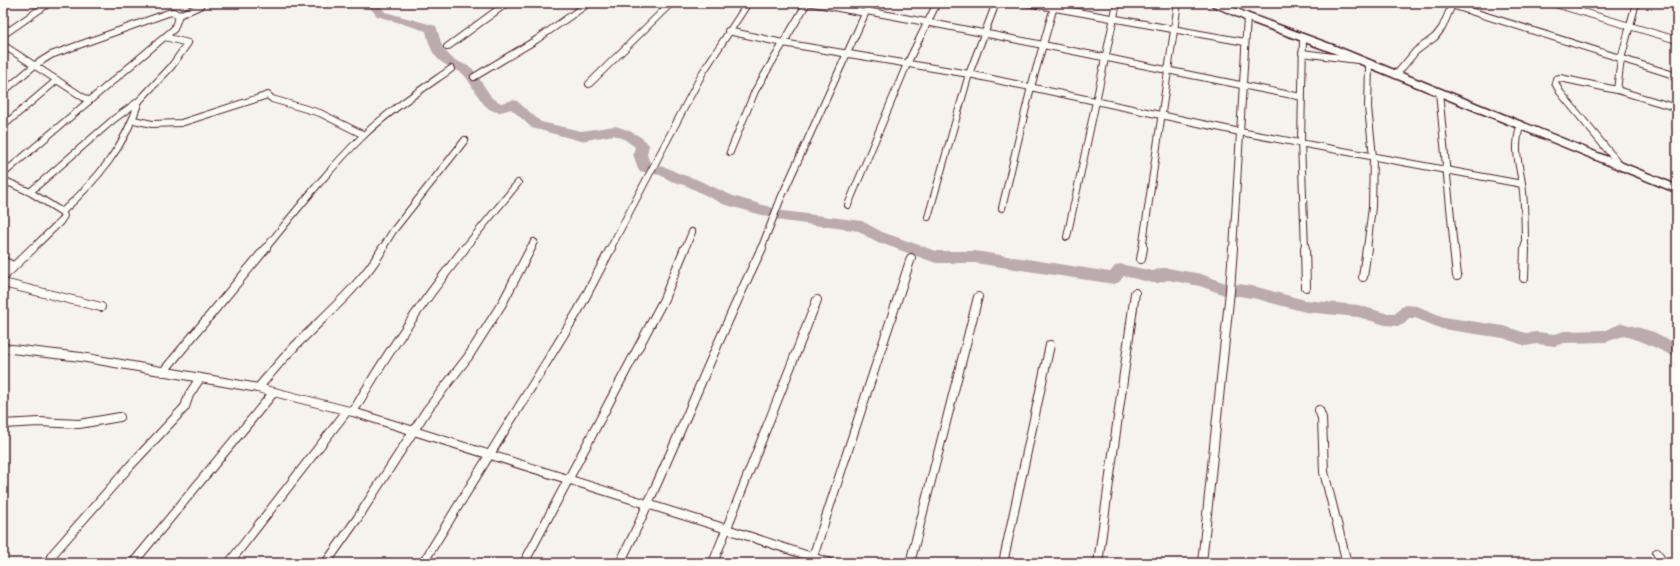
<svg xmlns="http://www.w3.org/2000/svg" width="1680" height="566" font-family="'Indie Flower',sans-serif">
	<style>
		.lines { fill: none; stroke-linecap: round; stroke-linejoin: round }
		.river { fill: #bbabac; fill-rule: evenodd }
		.minor-far1-casing { stroke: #4a1f2b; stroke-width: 8 }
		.minor-casing { stroke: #4a1f2b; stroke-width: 10 }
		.tertiary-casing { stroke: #4a1f2b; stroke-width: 10 }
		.minor-far1 { stroke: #fdfcf7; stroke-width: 6 }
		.minor { stroke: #fdfcf7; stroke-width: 8 }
		.tertiary { stroke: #fdfcf7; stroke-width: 7 }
	</style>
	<rect width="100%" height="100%" fill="#f6f3ef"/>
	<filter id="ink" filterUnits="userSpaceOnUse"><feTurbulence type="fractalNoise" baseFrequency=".025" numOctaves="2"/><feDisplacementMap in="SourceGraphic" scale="8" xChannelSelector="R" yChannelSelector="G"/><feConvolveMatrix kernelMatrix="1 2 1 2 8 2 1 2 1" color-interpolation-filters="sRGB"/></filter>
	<g filter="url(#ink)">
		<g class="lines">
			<!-- river -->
			<path class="river" d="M366,3H378L385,12L436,26L443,49L453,59L472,68L492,98L501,103L513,100L517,101L541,122L581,131L615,126C626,129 642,135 649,145L647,154L650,164L668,168L680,174L696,179L733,196L783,211L862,221L882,232L936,251H975L1110,272L1115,266L1120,264L1153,271L1161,268H1168L1201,274L1231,285L1239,284L1257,287L1305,300L1358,305L1385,313H1395L1401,307L1406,305L1417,306L1444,317L1504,326L1526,333L1537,332L1555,334L1564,331L1606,330L1622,323L1654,332L1677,344V358L1643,342L1624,336L1606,342L1564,343L1555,346L1537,344L1526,346L1503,338L1442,329L1415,318H1410L1404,324L1399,326L1385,325L1358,317L1305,312L1257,299L1239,296L1230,297L1200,286L1168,280L1158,283H1153L1124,276L1119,282L1114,284L975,263H936L872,240L859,231L783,221L723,204L687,186L671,181L660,175L639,171L633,154L635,147L624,139L614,135L581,141L532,128L511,109C507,110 502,112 499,112C482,112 474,85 464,75C460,71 453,69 448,66C433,59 429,45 426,31L377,16Z"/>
			<defs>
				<g id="minor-far1">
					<path d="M812,3L865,13"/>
					<path d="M1027,3L1245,42"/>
					<path d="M1445,3L1677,76"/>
					<path d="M1552,3L1677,40"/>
					<path d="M866,11C1012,37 1157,69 1302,97"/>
					<path d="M3,24L8,31"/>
					<path d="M728,31L783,43L969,74L1240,132L1522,184"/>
					<path d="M3,35L49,3"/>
					<path d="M1303,38L1301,142L1305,249"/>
					<path d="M3,45L89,101"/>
					<path d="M447,47L507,3"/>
					<path d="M1302,53L1357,60"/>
					<path d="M1396,75L1416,51L1435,37L1442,28L1452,5"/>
					<path d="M474,77L536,40L589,3"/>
					<path d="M589,84L671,3"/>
					<path d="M1617,90L1677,108"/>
					<path d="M3,92L35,65L51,55L168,13L173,12L179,15L200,6L201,3"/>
					<path d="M1439,92L1454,249"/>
					<path d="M134,120L152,124L181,123L268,95L272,99L320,113L364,135"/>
					<path d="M1520,125C1514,152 1518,158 1522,183C1525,205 1525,227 1525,249"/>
					<path d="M3,126L57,80"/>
					<path d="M730,152L755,91L807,3"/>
					<path d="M1620,165L1560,92L1555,83L1556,79L1560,78L1617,90L1621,59L1636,3"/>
					<path d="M3,174L174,29L179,15"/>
					<path d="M3,180L30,192L62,212L64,216L60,222L32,249"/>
					<path d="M30,192L114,119L139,101L171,67L188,43L165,37"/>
					<path d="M848,205L907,64L937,3"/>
					<path d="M1002,208L1031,87L1055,3"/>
					<path d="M62,212C97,180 125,147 139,101"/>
					<path d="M928,217L969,74L996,3"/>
					<path d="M1067,237L1117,3"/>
					<path d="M265,249C297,210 327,171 363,136C390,110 421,90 451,69"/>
					<path d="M382,249L393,231L465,140"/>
					<path d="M464,249L518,183"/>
					<path d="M530,249L534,242"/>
					<path d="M610,249L703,72L748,3"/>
					<path d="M685,249L692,232"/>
					<path d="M761,249L781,198L870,3"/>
					<path d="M1142,249L1178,3"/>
					<path d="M1233,249L1247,17"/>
					<path d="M1367,249L1372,207L1373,157L1368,107L1369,65"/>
				</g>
				<g id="minor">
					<path d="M1305,248L1306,287"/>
					<path d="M1454,248L1457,276"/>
					<path d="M1141,259L1143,248"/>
					<path d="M3,261L13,266"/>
					<path d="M3,277L33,248"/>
					<path d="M1363,277L1367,248"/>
					<path d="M1524,278L1525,248"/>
					<path d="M3,283L101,307"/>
					<path d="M3,348L81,357L258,388L353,412L727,529L830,563"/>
					<path d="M163,372L266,248"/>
					<path d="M258,388C271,373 283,358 297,344C327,313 361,286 383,248"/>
					<path d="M1319,410L1322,418L1324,472L1347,563"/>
					<path d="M353,412C386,354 424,300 465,248"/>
					<path d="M3,424L39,422L79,424L120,417"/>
					<path d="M1657,553L1663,563"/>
					<path d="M48,563L52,555L130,466L185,407L189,395L200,378"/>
					<path d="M133,563L274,392"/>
					<path d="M229,563L347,411"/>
					<path d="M326,563L357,519L427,410L468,357L503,302L531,248"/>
					<path d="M423,563L578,311L611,248"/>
					<path d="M524,563L664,299L685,248"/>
					<path d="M620,563C671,460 711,352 762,248"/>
					<path d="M713,563L817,300"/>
					<path d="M811,563L911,258"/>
					<path d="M910,563L978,297"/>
					<path d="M1003,563L1050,345"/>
					<path d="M1098,563L1135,293"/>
					<path d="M1202,563L1230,291L1233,248"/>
				</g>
				<path id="tertiary" d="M1215,3L1247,17L1331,48L1677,189"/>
			</defs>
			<!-- minor-far1 casing -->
			<use href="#minor-far1" class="minor-far1-casing"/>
			<!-- minor casing -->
			<use href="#minor" class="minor-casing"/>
			<!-- tertiary casing -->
			<use href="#tertiary" class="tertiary-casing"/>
			<!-- minor-far1 -->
			<use href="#minor-far1" class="minor-far1"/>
			<!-- minor -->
			<use href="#minor" class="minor"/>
			<!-- tertiary -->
			<use href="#tertiary" class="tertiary"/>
		</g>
	</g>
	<!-- margin -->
	<rect width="1680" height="566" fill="none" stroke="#fdfcf7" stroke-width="16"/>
	<rect x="8" y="8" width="1664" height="550" fill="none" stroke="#4a1f2b" stroke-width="1.5" filter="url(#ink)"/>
</svg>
